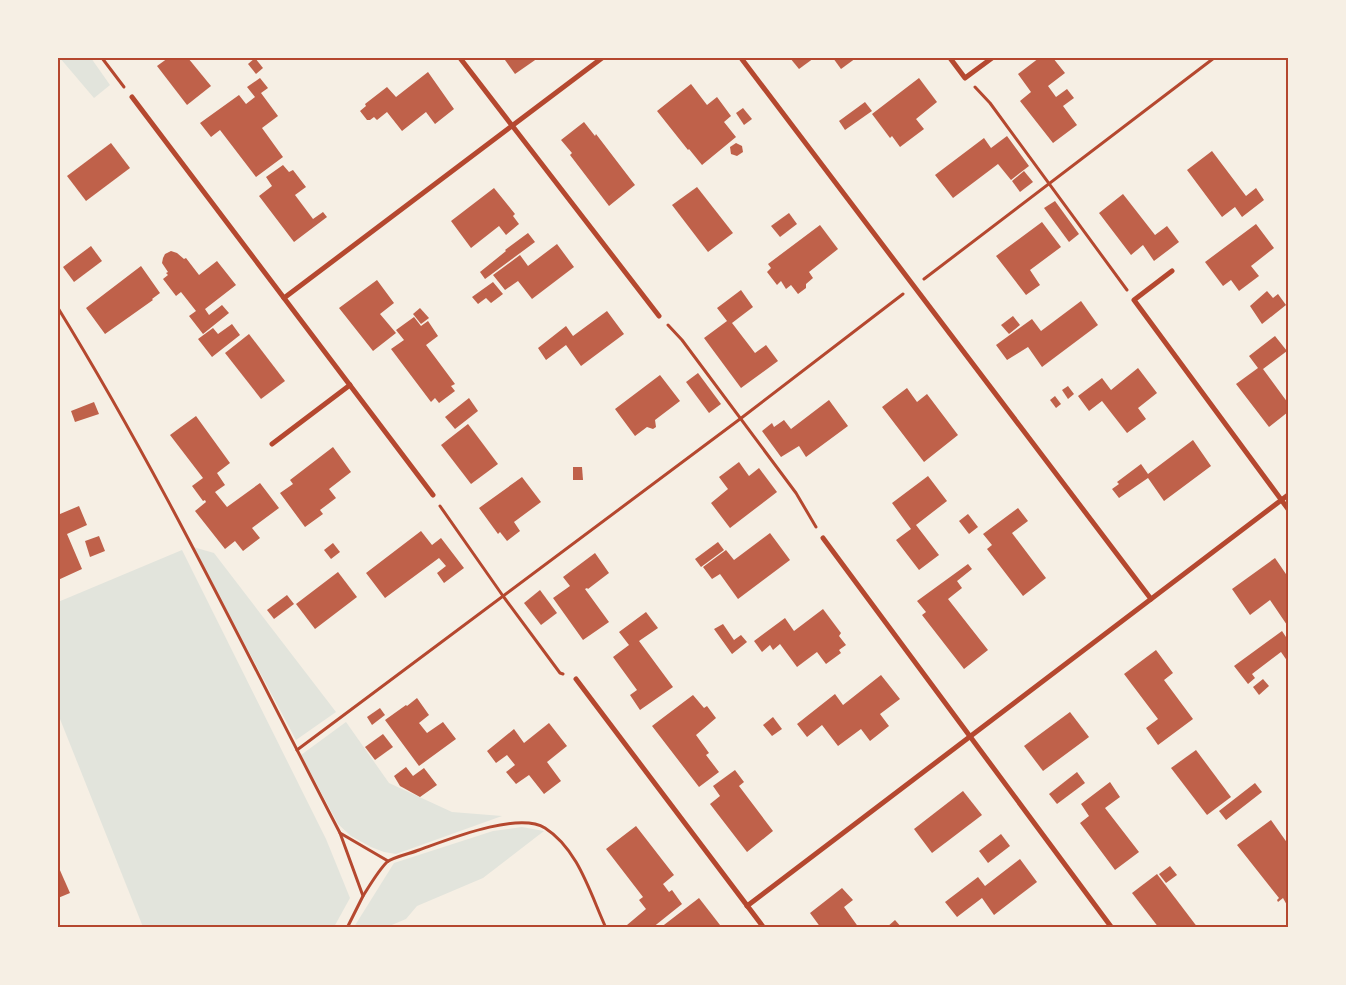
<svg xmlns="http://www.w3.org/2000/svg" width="1346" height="985" font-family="Jost,sans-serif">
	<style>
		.green { fill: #e2e4dc }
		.building { fill: #bf614a }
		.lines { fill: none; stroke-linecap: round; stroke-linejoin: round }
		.path { stroke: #b5482f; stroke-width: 3 }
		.minor { stroke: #b5482f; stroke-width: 5 }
		.neatline { fill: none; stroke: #b5482f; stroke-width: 2 }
	</style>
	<rect width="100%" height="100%" fill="#f6efe4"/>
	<!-- green -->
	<g class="green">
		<path d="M60,58H91L110,85L94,98Z"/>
		<path d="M193,547L214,553L336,712L296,740Z"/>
		<path d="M182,550L326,839L350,898L334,927H143L58,714V602Z"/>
		<path d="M346,722L389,783L452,812L502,816L396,854L384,852L371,847L351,836L338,824L301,755Z"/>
		<path d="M522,827L544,831L483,878L417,906L406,919L387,927H354L394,863L493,831Z"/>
	</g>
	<!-- building -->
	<g class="building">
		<path d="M168,58H188L211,86L187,105L157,66Z"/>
		<path d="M255,58L263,68L256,74L248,64Z"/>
		<path d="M508,58H538L515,74L505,60Z"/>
		<path d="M790,58H814L799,69Z"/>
		<path d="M833,58H856L841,69Z"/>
		<path d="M1039,58H1053L1065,73L1048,86L1056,97L1067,89L1074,98L1063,106L1077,125L1053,143L1020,101L1031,92L1018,74Z"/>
		<path d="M428,72L454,109L435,124L426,112L402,131L387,112L377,120L374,117L370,120H367L360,111L366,106L365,104L387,87L396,97Z"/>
		<path d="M260,78L268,88L261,93L278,116L262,128L283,157L256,177L220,130L211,137L200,123L239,95L246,104L255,97L247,87Z"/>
		<path d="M919,78L937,102L916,119L924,129L900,147L892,136L890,138L872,114Z"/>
		<path d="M691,84L707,105L717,97L731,116L724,122L736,137L702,165L689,149L688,150L657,111Z"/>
		<path d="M865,102L872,111L845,130L839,121Z"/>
		<path d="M743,108L752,119L744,125L736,113Z"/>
		<path d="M584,122L595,136L596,134L635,185L609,206L570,155L572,153L561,140Z"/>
		<path d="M1007,136L1029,166L1011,180L998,164L953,198L935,175L984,138L991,148Z"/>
		<path d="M111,143L130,168L86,201L67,176Z"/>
		<path d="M736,143L742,146L743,152L737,156L731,154L730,147Z"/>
		<path d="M1212,151L1246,196L1256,188L1264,200L1242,217L1235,207L1222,217L1187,170Z"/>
		<path d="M283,165L289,172L293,170L306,187L295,195L313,219L323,212L327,217L294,242L259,196L272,186L266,177Z"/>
		<path d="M1024,171L1033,182L1020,192L1012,181Z"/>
		<path d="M697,187L733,233L708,252L672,205Z"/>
		<path d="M494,188L515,214L513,216L519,224L506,235L499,226L471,248L451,221Z"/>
		<path d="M1123,194L1155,235L1167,226L1179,242L1154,261L1143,245L1131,255L1099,213Z"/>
		<path d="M1055,201L1079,234L1069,242L1044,208Z"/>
		<path d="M789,213L797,224L780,237L771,226Z"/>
		<path d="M1042,222L1061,247L1030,270L1040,285L1026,295L996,256Z"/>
		<path d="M1256,224L1274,248L1251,266L1259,276L1239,291L1231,280L1223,286L1205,262Z"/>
		<path d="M820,225L838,249L809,272L813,278L806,284V288L798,294L791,285L786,289L781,281L777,285L767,272L771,268L768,264Z"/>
		<path d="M528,233L535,242L485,279L480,272L506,251L505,250Z"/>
		<path d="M557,244L574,267L532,299L518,281L505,290L493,275L520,255L528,266Z"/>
		<path d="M91,246L102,261L74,282L63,267Z"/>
		<path d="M171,251L177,253L184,259L186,258L199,275L217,261L236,285L205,309L209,315L222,305L229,313L203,334L189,316L196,311L181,292L176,296L163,279L168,275L166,273L168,272L162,263L163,258L165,254Z"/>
		<path d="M141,266L160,293L152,299L153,300L105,334L86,308Z"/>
		<path d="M377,280L394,303L380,314L396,333L373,351L339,308Z"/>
		<path d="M493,282L503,294L491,303L486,298L478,304L472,297Z"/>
		<path d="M741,290L753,307L732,323L755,353L766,345L778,361L741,388L704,338L727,321L717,308Z"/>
		<path d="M1267,291L1273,298L1278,294L1286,305L1262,324L1250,306Z"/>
		<path d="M1081,301L1098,325L1042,367L1028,347L1007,360L996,345L1032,319L1041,331Z"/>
		<path d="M420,308L429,318L421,324L413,314Z"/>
		<path d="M607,311L624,334L581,366L566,345L546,360L538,348L566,326L573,336Z"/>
		<path d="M1013,316L1020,325L1009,334L1001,325Z"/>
		<path d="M414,317L421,326L428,321L438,336L426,345L455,384L451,386L455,391L439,403L435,398L431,402L391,349L404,340L396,330Z"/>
		<path d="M232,324L240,335L212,357L198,339L213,328L218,334Z"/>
		<path d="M249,334L285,381L261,399L225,353Z"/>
		<path d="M1275,336L1287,351L1263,369L1288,403V412L1269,427L1236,384L1258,368L1249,356Z"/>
		<path d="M1138,368L1157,393L1138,408L1146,419L1127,433L1102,401L1089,411L1078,396L1102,378L1111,390Z"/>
		<path d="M698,373L721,404L709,413L686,382Z"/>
		<path d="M660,375L680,401L655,420L656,427L653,429L647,427L635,436L615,409Z"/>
		<path d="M1068,386L1074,394L1068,399L1062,390Z"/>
		<path d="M907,388L917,402L927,394L958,435L924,462L882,407Z"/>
		<path d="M1055,396L1061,404L1056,408L1050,400Z"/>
		<path d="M469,398L478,411L455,429L445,417Z"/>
		<path d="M829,400L848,426L806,457L799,446L781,457L762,431L772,423L774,427L784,420L791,429Z"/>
		<path d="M94,402L99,414L75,422L71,411Z"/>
		<path d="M196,416L230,463L217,473L225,485L215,492L227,507L260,483L279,508L252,528L260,538L243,551L235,541L225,549L195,511L206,502L205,500L203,501L192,486L203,478L170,435Z"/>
		<path d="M468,424L498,464L471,484L441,445Z"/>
		<path d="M1193,440L1211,466L1164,501L1148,478L1119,498L1112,489L1119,484L1117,482L1141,464L1148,474Z"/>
		<path d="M333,447L351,472L329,489L336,498L320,510L323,514L305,527L280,493L293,484L290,480Z"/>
		<path d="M739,462L749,476L759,468L777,492L730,528L711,503L728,489L719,477Z"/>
		<path d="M573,467H582L583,480H573Z"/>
		<path d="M928,476L947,501L916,525L939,555L919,570L896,540L911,529L892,503Z"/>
		<path d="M522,477L541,502L514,522L520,531L507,541L500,532L498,534L479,508Z"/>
		<path d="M79,506L87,525L67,534L82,569L58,580V511L60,514Z"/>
		<path d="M1018,508L1028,521L1012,533L1046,578L1023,596L987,549L992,545L983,534Z"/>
		<path d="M968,514L978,527L969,534L959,521Z"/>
		<path d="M421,531L432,545L441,538L464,568L444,583L437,573L446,566L439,558L385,598L366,573Z"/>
		<path d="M770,533L790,560L738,599L720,574L712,579L703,567L726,550L734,560Z"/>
		<path d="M99,536L105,551L90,557L85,541Z"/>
		<path d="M718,542L724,550L701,567L695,559Z"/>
		<path d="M333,543L340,552L331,559L324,550Z"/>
		<path d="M595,553L609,573L588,589L587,588L585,589L609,622L583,640L553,598L570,586L563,577Z"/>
		<path d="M1275,558L1288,577L1287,625L1270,600L1250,615L1232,589Z"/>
		<path d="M968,564L972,569L957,581L962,588L948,599L988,650L964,669L922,615L926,612L917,601Z"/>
		<path d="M338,572L357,597L315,629L296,604Z"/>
		<path d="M540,590L557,613L541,625L524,603Z"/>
		<path d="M287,595L294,604L274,619L267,610Z"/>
		<path d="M823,609L841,633L839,636L846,645L839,650L841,653L826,664L817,652L797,667L780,644L773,650L770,645L762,652L754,641L785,618L794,631Z"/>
		<path d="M646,612L658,628L639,641L673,687L640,710L630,695L637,690L613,657L629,645L619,632Z"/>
		<path d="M723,624L734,640L741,635L747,642L732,654L714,629Z"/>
		<path d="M1282,631L1288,640V662L1281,652L1252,674L1255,678L1248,684L1234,666Z"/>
		<path d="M1156,650L1173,673L1164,680L1193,719L1158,745L1146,728L1158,719L1124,674Z"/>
		<path d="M881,675L900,699L880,714L889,726L870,741L861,729L838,746L822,725L807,737L797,724L835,694L843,705Z"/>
		<path d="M1263,679L1269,686L1259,695L1253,687Z"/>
		<path d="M693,695L704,708L707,706L716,718L696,735L709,753L706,755L719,772L699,787L652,726Z"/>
		<path d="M417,698L429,715L419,723L427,733L443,722L456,739L419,766L385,720L406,705L407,706Z"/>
		<path d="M380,708L385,715L372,725L367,717Z"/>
		<path d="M1070,712L1089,737L1043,771L1024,746Z"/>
		<path d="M773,717L782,729L772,736L763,725Z"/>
		<path d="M549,723L567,746L547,762L561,781L544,794L529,775L516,784L506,772L515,765L507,755L496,763L487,751L514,729L524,743Z"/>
		<path d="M383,734L393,747L375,760L365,747Z"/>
		<path d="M1196,750L1231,797L1207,815L1171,768Z"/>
		<path d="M406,767L413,776L424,768L437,785L420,797L400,786L394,776Z"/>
		<path d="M735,770L744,782L739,786L773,831L747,852L710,804L720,796L713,786Z"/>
		<path d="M1077,772L1085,783L1057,804L1049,794Z"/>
		<path d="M1110,782L1120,797L1105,808L1139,852L1115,870L1080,823L1089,816L1081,804Z"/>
		<path d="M1255,783L1262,792L1226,820L1219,811Z"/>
		<path d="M963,791L982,815L932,853L914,829Z"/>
		<path d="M1271,820L1288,844V907L1283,898L1278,902L1277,900L1279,898L1237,845Z"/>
		<path d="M636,826L674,875L663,884L669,892L672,890L682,904L652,928H628L627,925L646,909L639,900L643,897L606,849Z"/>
		<path d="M1001,834L1010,846L988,863L979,851Z"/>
		<path d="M1020,859L1037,882L994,915L982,898L957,917L945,902L978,877L985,886Z"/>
		<path d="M1170,866L1177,875L1166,883L1159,874Z"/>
		<path d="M58,868H59L70,893L58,898Z"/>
		<path d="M1157,874L1198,928H1159L1132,893Z"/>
		<path d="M842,888L853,900L844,907L859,928H821L810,913Z"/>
		<path d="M699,898L720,925L717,928H660Z"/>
		<path d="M895,920L902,928H886Z"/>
	</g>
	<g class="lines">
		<!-- path -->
		<g class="path">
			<path d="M102,58L124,87"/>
			<path d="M975,87L990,103L1127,290"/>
			<path d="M924,279L1214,58"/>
			<path d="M58,308C162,477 248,657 340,833L388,861"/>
			<path d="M668,325L682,340L796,493L816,527"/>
			<path d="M440,506L503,596L560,673L563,674"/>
			<path d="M297,750L740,419L903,294"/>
			<path d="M340,833L363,896L347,928"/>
			<path d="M363,896C370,885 378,871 387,862C393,857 412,853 419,850C447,840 518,811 545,828C578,849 590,893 606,928"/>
		</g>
		<!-- minor -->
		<g class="minor">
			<path d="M460,58L659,316"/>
			<path d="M741,58L1151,599"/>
			<path d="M950,58L965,78L992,58"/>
			<path d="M132,97L433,495"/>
			<path d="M1172,271L1134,300L1288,509"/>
			<path d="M284,298L602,58"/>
			<path d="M272,444L350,385"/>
			<path d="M823,538L1112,928"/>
			<path d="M576,679L764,928"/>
			<path d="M747,906L1288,495"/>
		</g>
	</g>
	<!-- border -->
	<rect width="1346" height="985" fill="none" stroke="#f6efe4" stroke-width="118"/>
	<rect x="59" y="59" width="1228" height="867" class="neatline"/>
</svg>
